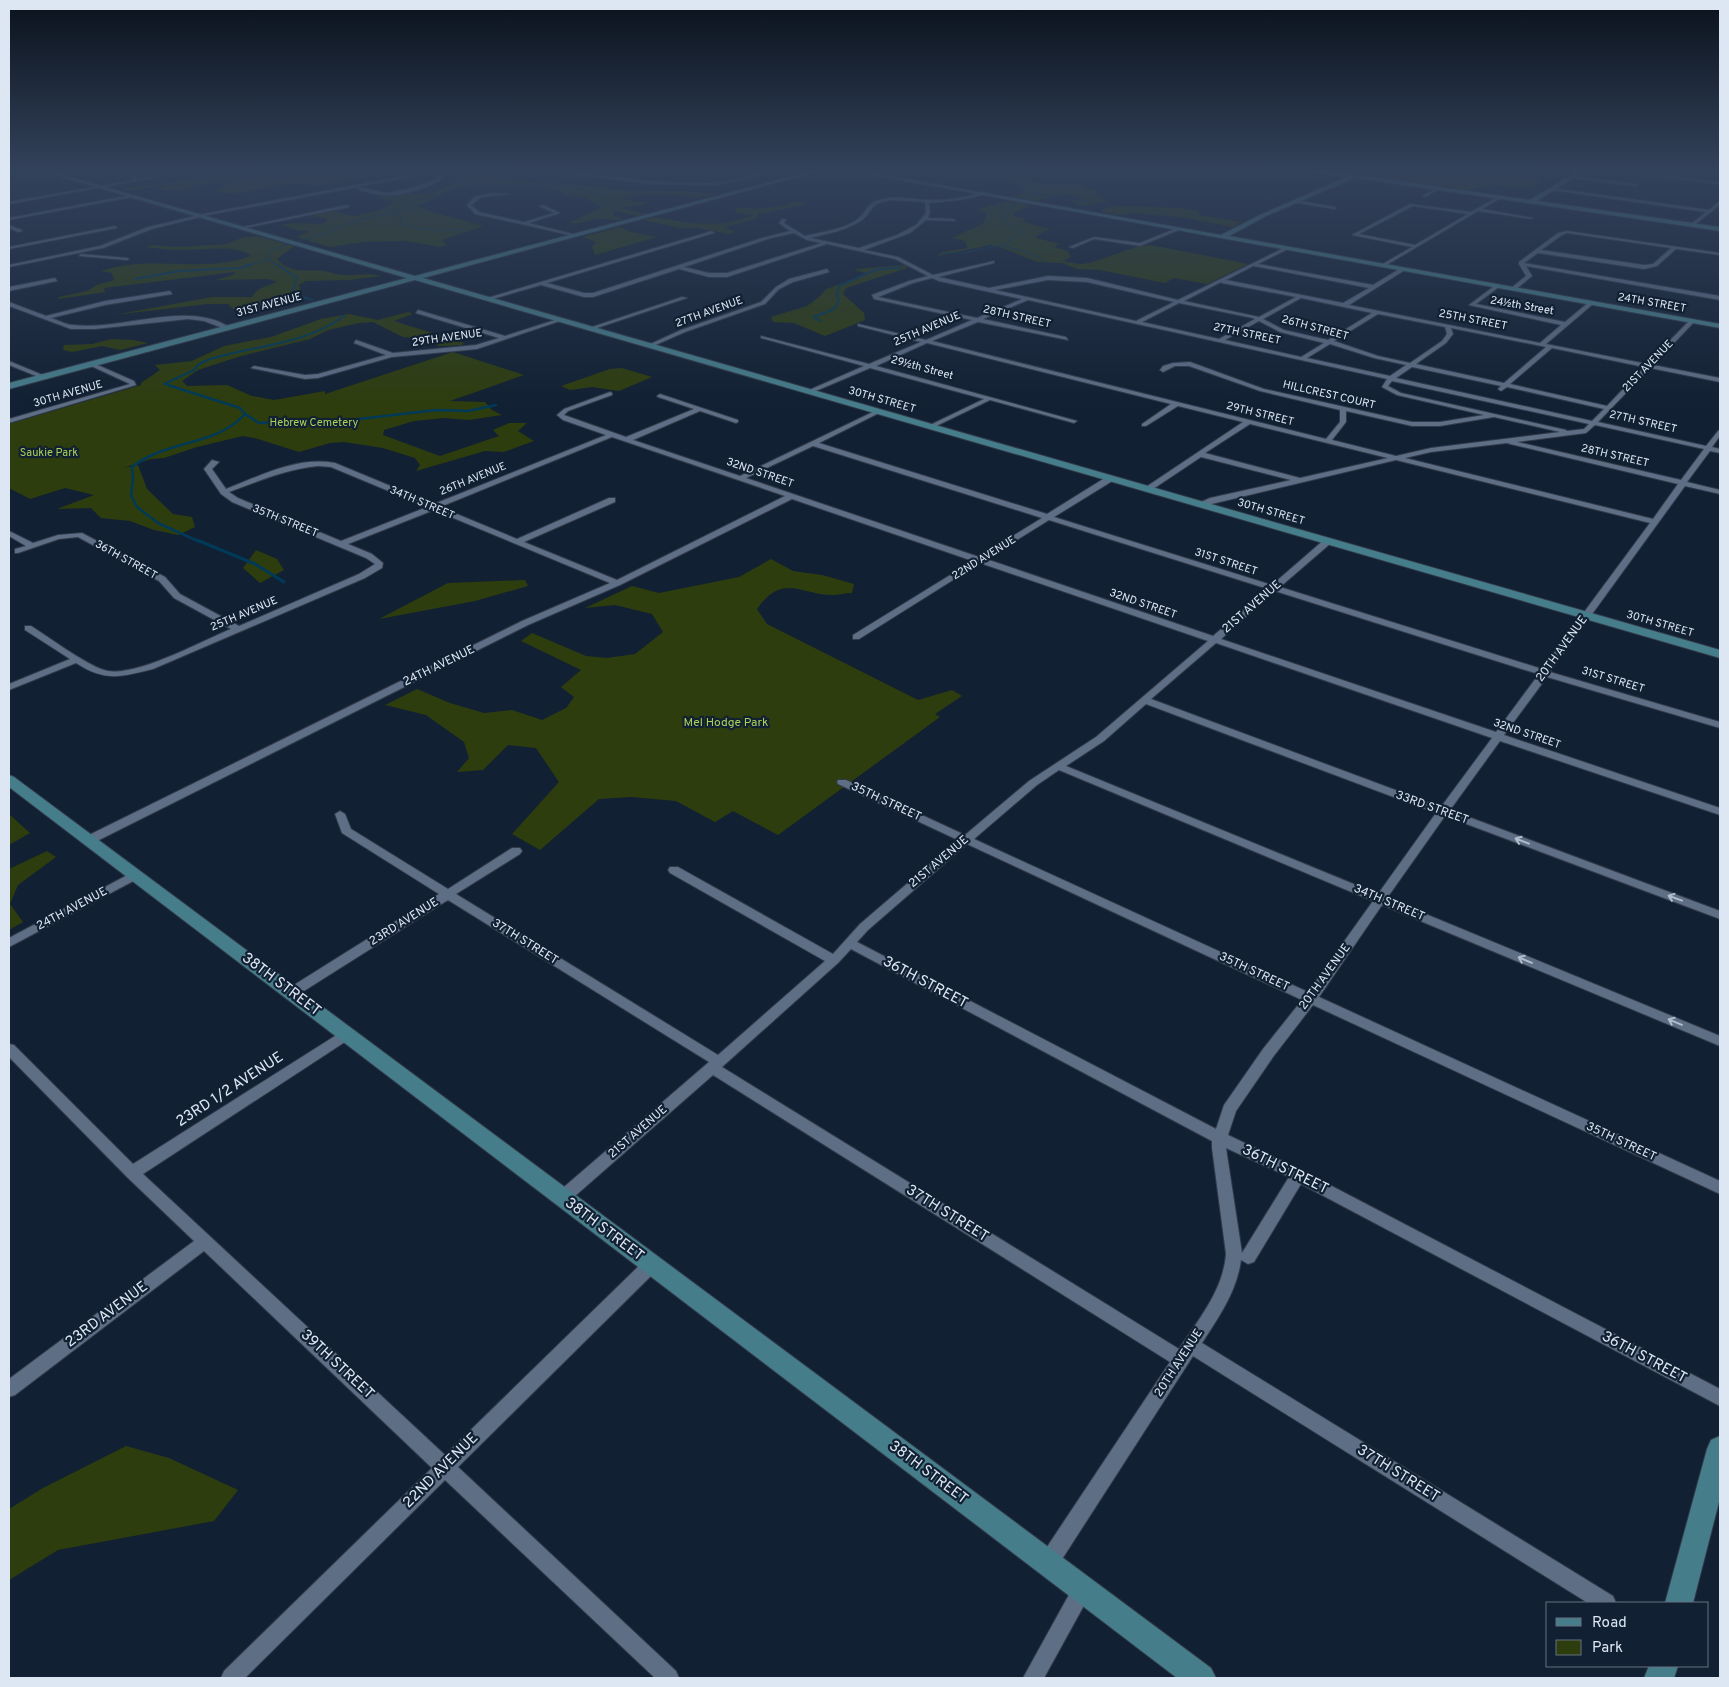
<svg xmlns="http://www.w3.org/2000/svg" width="1729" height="1687" font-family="Overpass,sans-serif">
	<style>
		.green { fill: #2e3d0d }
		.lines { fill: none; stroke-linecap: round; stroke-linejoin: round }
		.stream-far3 { stroke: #003a58; stroke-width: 1 }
		.stream-far2 { stroke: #003a58; stroke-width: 2 }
		.stream-far1 { stroke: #003a58; stroke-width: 2.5 }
		.stream { stroke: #003a58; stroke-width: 3 }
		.street-casing { stroke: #313a4a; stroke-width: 2 }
		.secondary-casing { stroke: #313a4a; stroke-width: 2 }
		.street { fill: #5d6e85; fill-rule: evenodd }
		.secondary { fill: #467d8a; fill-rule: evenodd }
		.oneway { stroke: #b0bdcd }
		.labels { text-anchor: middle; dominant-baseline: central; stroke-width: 4.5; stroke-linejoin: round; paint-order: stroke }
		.far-street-label { font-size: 11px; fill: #dde7f4; stroke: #122033 }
		.far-park-label { font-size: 11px; fill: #acd359; stroke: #122033 }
		.street-label { font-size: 12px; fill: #dde7f4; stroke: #122033 }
		.park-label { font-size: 12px; fill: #acd359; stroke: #122033 }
		.near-street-label { font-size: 15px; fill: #dde7f4; stroke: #122033 }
	</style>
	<rect width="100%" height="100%" fill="#122033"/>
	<!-- green -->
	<g class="green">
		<path d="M286,169H409L316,186C283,176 250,199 216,192L226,185L240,180L217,181L182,190H160L163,185L129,191L121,189L175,182L236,170L259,173Z"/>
		<path d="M451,169H522L498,176L499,180L590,186L626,191H683L715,194L696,198L679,195H639L622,199L647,203C640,207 630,205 622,208L645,214L638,216L615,211L613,215L623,219C613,222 608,218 598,219C588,220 580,225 569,223L602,207L587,198L563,194L561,191L547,189L543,186L476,185L450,190L417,206L432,212L484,226L442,240L447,245L440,247L405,241L363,242L330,247L296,237L310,231L296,230L282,225C296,221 311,226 326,223L327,218L308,216L333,211L354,216L381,210L395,201L376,198L387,195L433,193L472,175L454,170H443Z"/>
		<path d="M946,169H1046L1049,172L1048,175L1032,180L1033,182L1046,185H1081L1084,188L1095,190L1099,197L1106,201C1094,205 1082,208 1071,201L1081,198L1065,194L1035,201L1013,196L1025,192C1009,170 969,178 946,169Z"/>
		<path d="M1379,169H1522L1514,172L1525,174L1533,169H1571L1556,178L1525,173L1541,181V183C1524,192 1505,184 1487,186C1480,187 1475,190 1468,190L1364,176Z"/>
		<path d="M796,201L807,204L759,214L755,219L725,227L735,232L729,234L697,228H680L643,220C658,216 668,219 682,222C705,225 732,225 753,215L735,213L736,208C756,208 777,210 796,201Z"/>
		<path d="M1008,201L1029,205L1014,213V216L1025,219L1023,222L1050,229L1036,236V238L1060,244L1054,247L1068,251L1071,257L1063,261L1080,264L1090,263L1136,247L1151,245L1248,264L1207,284L1174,278L1165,283L1100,270L1077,269L1062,263L1037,262L1000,247L990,245L937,256L942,252L967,248L965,241L951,238L983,224L987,214L978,209Z"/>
		<path d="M1114,206L1183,208L1198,211L1199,215L1241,222L1233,227L1186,218L1137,213L1122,215L1101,212L1104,209Z"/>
		<path d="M620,227L632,232L657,237L595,255L592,247L596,242L582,237Z"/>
		<path d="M257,236L294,246L277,259C291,275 306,269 324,271C331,272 337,275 343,275C357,276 369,272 382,276L348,280L306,281L299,285L301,291L290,296L260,300L266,304L244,309H233L228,304H207L114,315L212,297H252C257,287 268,286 277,282L268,279L215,280L233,275L235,272L104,288L105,292L58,299L59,297L87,291L97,285L114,280L112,273L101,271C149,254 203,274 251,256C236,243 199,251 181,250C169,250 157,248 145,247L152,245L177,247L227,244L241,238Z"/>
		<path d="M905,265L907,268L846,288L843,294L864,313L865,320L825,336L794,323L773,322L771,317L807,306L819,297L826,289L869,274L854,270L857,269Z"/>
		<path d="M408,312L413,314L394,321L464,343L462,345L439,346L420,338L403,337L373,322L359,323L328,330L310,339L241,356L198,370L182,381L187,386L227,385L252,396L274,400L325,391V394L453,352L524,375L450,401L485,402L492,410L502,415L469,420L444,418L414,421L384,430L383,435L440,456L499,436L493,430L509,423H527L518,431L534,441L504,452L485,451L416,471L420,465L415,458L383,448L344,442L330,443L299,452L258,439L243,436L197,447L164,458L151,459L123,468L138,465L147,489L173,514L192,517L195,527L178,535L154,530L130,521L101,518L91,508L57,509L94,495L65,488L30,499L9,488V424L141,385V383L160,370L155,365L192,361L224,346L271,337L321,319L349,314L378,320Z"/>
		<path d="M111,339L133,340L148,343L120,350L102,346L72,352L63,350L64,345L92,344Z"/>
		<path d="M622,368L652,377L619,391L592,387L570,390L561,386L610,369Z"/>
		<path d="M256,550L277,559L284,570L260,583L243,568Z"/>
		<path d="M771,559L793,571L822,575L854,584L852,593C846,593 839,595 833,595C800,595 783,572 757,609L767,624L918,700L952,690L962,696L935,714L940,717L778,835L733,811L715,822L676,801L631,797L599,799L540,850L512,834L559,782L536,748L508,745L483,770L457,772L469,758L464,742L426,715L385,705L417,689L450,703L484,713L512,710L542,720L566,708L574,697L561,687L581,670L521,641L532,633L586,656L607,658L635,654L663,632L652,614L615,605L585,608L632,586L659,593L739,577Z"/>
		<path d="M525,580L528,586L475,601L379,619L448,583Z"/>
		<path d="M9,814L30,833L9,845Z"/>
		<path d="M47,851L56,857L18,885L10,904L23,922L9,930V869Z"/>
		<path d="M126,1446L169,1458L238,1490L214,1521L58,1550L9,1580V1509L43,1488Z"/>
	</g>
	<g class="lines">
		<!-- stream-far3 -->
		<g class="stream-far3">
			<path d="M1030,169L1022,172V174L1034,177L1019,181L1028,187L1029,195L1008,210L1004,219L1022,234L1001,245C1019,251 1034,252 1049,264"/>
			<path d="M470,174L512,169"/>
			<path d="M197,180L280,174L309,169"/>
			<path d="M260,182L284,174"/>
			<path d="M462,184C507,185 557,181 601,194L603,204L615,209L607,216"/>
			<path d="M1029,192L1090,202"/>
			<path d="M390,214L400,215V223C422,232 445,231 468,229"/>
			<path d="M937,258L944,253H963L1001,245"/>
			<path d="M247,266L269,259"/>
			<path d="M278,266L271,262L268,253C285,243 304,240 323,234C331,232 339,227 347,224C381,212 450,204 470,174L454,169"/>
		</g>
		<!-- stream-far2 -->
		<g class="stream-far2">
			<path d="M276,264L297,278L293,290L295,295L313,300"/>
			<path d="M135,279L179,271L240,268L252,264"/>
			<path d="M820,321L814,317L834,309L839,300L837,294L839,286L875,270L901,267"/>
			<path d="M175,387L164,384L194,370L199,364L210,359C256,345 304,345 344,316"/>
		</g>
		<!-- stream-far1 -->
		<g class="stream-far1">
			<path d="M171,386L240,408L245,414C217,446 166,440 132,467L133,480L131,495L137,507L158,523L200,542"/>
			<path d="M245,414L259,423L278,422L288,426L313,421H342L436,410L468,411L496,405"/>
		</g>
		<!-- stream -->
		<path class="stream" d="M197,540L255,564L284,582"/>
		<defs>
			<g id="street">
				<path d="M125,169H129L137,179L202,169L9,204V202L134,180Z"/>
				<path d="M440,169H447L434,172L443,177V179C426,189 399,198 379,195C372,194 364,191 357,189L358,187L208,215L152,229L103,248L9,267V265L100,246L148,227L208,213ZM429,173L439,178L412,188L387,193L358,187Z"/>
				<path d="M643,169H649L618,177L616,176Z"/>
				<path d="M657,169L753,172L751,173Z"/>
				<path d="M763,169H767L758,176L717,185L651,184L587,176L537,174C546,171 561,173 571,173C619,174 724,198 763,169Z"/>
				<path d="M1605,169L1720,182V184L1607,170Z"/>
				<path d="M1704,169L1720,170V172L1706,170Z"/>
				<path d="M1571,176L1636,184L1638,185L1636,186L1570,178Z"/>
				<path d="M1438,187L1441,188L1425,197L1422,196Z"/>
				<path d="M1552,188L1709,210L1718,202H1720V205L1693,226L1691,224L1706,212L1551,190Z"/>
				<path d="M491,193L509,194L482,197L471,205L479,212L524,222L554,213L539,206L543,205L560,213L529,223L576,235L574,236L475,214L467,205L474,197Z"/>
				<path d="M981,193L982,195L960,200L929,203L930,212L928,218L954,219L956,221L926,220L910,233L864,250L898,257L933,275L994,261V263L938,277L989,288L1048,276L1087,278L1178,300L1286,247L1288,249L1258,264L1373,285L1401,268H1405V270L1349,305L1540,343L1561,325L1469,305L1497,284L1499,287L1476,304L1565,322L1589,302H1593V304L1546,344L1647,364L1690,320L1695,321L1653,365L1720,378V382L1650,368L1598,422L1706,446L1718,431L1720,430V436L1712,447L1720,449V453L1710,451L1687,482L1720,490V494L1685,486L1550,672L1720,722V728L1547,677L1504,735L1720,808V815L1500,741L1450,810L1720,911V919L1445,816L1387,898L1720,1036V1046L1382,905L1319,997L1720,1181V1194L1313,1005L1273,1057L1236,1111L1228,1135L1303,1171L1720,1389V1406L1301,1184L1254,1262L1248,1264L1241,1260C1237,1291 1219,1317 1202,1343L1613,1596L1616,1603H1588L1193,1356L1055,1570L1048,1573L1041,1570L1038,1563L1041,1556L1170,1362L713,1075L567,1203L562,1205L557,1203L554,1198L557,1193L709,1062L448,900L296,996H286L285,993L286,990L439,894L342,833L335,814L340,811L345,814L351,829L448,889L512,848H520L522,851L520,854L456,894L718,1055L825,961L670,873L668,870L670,867H678L833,954L860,924L958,840L838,784L837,782L838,780H846L965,835L1029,781L1096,737L1208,641L980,563L859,639H853V635L973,561L792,499L620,585L528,625L93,843H85L83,840L85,837L522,621L610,583L434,510L348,544L372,554L383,563L382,568L365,578L153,669C121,677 105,682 76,663L9,690V684L70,659L25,630V626H31C49,637 90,668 108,671C138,676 202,641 231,629L174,598L159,581L78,537L59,539L18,553H15V549L26,546L9,536V531L33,543L58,535L82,533L165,577L180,594L239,626L359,574L375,564L366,558L232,502L221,494L204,469L212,460L219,462L212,469L226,489C260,476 297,456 335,463L434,504L606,435L563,420L557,415L564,409L610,392L612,393V395L568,411L564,415L626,437L694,409L658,397L657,396L660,394L738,420V422L736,423L700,411L633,440L740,476L877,410L879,411V413L819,443L1047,514L1108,476H1114V480L1054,517L1272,585L1325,539H1331V543L1280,587L1542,669L1650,523L1396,460L1199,507V503L1210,498L1291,480L1201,457L1150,491L1143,489L1243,422L1178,406L1146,426H1142V424L1171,404L927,343L876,366L1077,421L1074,423L990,400L932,428H928V426L984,399L870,368L811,393H807V391L864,366L761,338V336L869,364L921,342L858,326V324L926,340L972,320L874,299L872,295L909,281L928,276L895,259L827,244L727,277H709L679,269L593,297H584L541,285L489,300L484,299L712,231L714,233L547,283L584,293H593L762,238L790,231L779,223L782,219L786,220L784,223L805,236C822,232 846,229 859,218C867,211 867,203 879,200C897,195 914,200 932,200C948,201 965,197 981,193ZM893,200L925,202L926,213L916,225L897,235L859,248L810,238C826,234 844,231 859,222C876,212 865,203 893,200ZM794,233L807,240L821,243L727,273H709L684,267L771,238ZM1253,266H1254L1369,288L1343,303L1226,280ZM932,278L939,281L1022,299L977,318L878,297L913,283ZM1048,280L1087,282L1174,302L1136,321L995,290ZM1221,282L1222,283L1296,297L1259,317L1184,301ZM1301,298L1372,313L1328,340L1284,330L1263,319ZM1028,300L1387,379L1382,387L1397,395L1484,415L1440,422H1412L1264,389L1190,362L1173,363L1163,366L1160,370L1163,372L1175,366H1189L1260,391L1340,410V422L1326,439L932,341L978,322L1068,340L1066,337L983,319ZM1179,303L1253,318L1255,319L1219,339L1142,322ZM1378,314L1445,327L1447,334L1442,341L1410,363L1378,356L1334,341ZM1259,321L1280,332L1324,343L1301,357L1225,340ZM1451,328L1546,347L1504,383L1416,364L1446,343L1453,334ZM1330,344L1374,358L1406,365L1390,376L1307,358ZM1552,348L1644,367L1607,406L1510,384ZM1412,367L1501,386L1498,389L1501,391L1507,387L1604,409L1592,421L1396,378ZM1392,381L1589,424L1584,429L1567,431L1566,430L1401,393L1388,386ZM1346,411L1412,426H1440L1494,417L1560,432L1431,448L1396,456L1332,440L1346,422ZM1250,424L1388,458L1300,478L1205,453ZM1595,425L1704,449L1681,480L1517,442L1586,433ZM612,437L785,496L617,580L524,542L615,502V498H609L517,539L440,507ZM1507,443L1510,444L1678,484L1653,519L1405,458L1431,452ZM813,446L1042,518L979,557L746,478ZM318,466L331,467L427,507L341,541L238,498L229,492C259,481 287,469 318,466ZM1049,520L1268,589L1213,636L986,559ZM1275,591L1525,670L1539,674L1496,732L1221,639ZM1216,643L1492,738L1441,807L1151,699ZM1146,704L1436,813L1378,894L1066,766L1104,741ZM1059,770L1373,901L1308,992L974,839L1037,785ZM967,844L1302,1000L1263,1049L1224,1105L1216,1129L857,942L868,930ZM851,949L1212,1141V1148L1226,1254C1223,1291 1198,1320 1179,1349L722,1067L838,963ZM1226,1148L1289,1177L1242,1253Z"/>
				<path d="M131,195L132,197L9,220V218Z"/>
				<path d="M1499,196L1501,198L1482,209L1533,218L1531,219L1478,211L1383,267L1381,265L1412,247L1352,235L1410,204L1471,212ZM1413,206L1468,214L1415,245L1359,234Z"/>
				<path d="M1295,200L1334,207L1336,208L1334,209L1293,202Z"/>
				<path d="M347,205L349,207L240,229L238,228Z"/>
				<path d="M9,225L22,230V231L18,232L9,228Z"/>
				<path d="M115,226L117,228L9,249V247Z"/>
				<path d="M1177,228L1181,229L1140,246L1094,239L1073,248L1069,247L1094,237L1140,243Z"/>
				<path d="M1567,231L1720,253V255L1676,249L1657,266L1644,269L1538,253L1524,263L1720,296V300L1526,266L1532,276L1515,290H1511V288L1526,276L1519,264V262L1558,233ZM1567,233L1671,248L1653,264L1644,265L1541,250L1562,235Z"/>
				<path d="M81,254L127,258L129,259L127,260L79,256Z"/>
				<path d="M827,269L829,272L793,282L779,289L765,304L685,332L651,347L646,346L681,330L761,302L776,287L789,279Z"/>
				<path d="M55,278L57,281L9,291V287Z"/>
				<path d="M170,291L172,294L105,305L51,318C58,320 66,325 73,325C122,331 188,299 231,328L228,330L204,321L188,319L95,329H71L9,306V302L46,316L105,301Z"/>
				<path d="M682,297L687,298L591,330L586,329Z"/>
				<path d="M418,310L505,336L558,319L563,320L477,349L392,357L318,378L305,379L251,368L254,366L305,375L318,374L386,355L354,343L356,340L393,353L476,345L499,338L416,313Z"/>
				<path d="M9,361L45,376L46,377L41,378L9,365Z"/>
				<path d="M89,363H93L134,381L136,385L9,423V419L130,384L89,365Z"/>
				<path d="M135,871L139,872L141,875L139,878L9,947V938Z"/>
				<path d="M346,1029L351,1030L353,1034L351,1038L143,1174L445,1455L645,1260L651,1258L657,1260L659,1265L657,1270L458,1467L676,1671L679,1678H655L445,1480L245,1678H221L224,1671L432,1468L204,1251L15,1395L9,1397V1379L194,1241L127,1177L9,1057V1044L14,1045L133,1164Z"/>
				<path d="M1083,1579L1090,1582L1093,1589L1044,1678H1023L1076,1582Z"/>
			</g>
			<g id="secondary">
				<path d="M34,169H42L415,276L819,169H827L423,278L1720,650V658L415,280L9,389V383L407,278Z"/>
				<path d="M839,169H850L1221,235L1262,214L1347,177L1305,171L1302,169H1315L1530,200L1581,169H1587L1537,201L1720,227V231L1355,178L1266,216L1229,236L1720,324V328Z"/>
				<path d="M9,775L14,777L1211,1668L1216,1678H1177L9,787Z"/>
				<path d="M1720,1436V1498L1693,1603H1665L1707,1449L1711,1440Z"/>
				<path d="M1649,1666H1678L1674,1678H1644Z"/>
			</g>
		</defs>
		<!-- street casing -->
		<use href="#street" class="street-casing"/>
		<!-- secondary casing -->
		<use href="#secondary" class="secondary-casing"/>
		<!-- street -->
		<use href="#street" class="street"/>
		<!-- secondary -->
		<use href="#secondary" class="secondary"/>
	</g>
	<!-- one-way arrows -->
	<defs><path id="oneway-shaft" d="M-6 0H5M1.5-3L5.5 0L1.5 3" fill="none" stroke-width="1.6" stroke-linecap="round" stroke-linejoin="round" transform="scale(1.25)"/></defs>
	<g class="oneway">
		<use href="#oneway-shaft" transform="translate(1522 841) rotate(-159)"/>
		<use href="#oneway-shaft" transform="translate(1675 898) rotate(-160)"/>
		<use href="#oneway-shaft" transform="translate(1525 960) rotate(-157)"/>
		<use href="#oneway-shaft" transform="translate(1675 1022) rotate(-157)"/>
	</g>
	<!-- sky -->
	<linearGradient id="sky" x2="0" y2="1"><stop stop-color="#0a121c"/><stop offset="0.42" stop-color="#33425b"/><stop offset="1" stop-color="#33425b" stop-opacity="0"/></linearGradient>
	<rect width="1729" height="405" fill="url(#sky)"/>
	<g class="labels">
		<!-- far-street labels -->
		<g class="far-street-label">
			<text transform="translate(1652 303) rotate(10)">24TH STREET</text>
			<text transform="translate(269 305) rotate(-15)">31ST AVENUE</text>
			<text transform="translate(1522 306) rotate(10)">24½th Street</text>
			<text transform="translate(709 312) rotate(-20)">27TH AVENUE</text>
			<text transform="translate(1017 317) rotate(13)">28TH STREET</text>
			<text transform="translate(1473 320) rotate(11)">25TH STREET</text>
			<text transform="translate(1315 328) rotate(15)">26TH STREET</text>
			<text transform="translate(927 329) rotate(-23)">25TH AVENUE</text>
			<text transform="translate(1247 334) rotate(12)">27TH STREET</text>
			<text transform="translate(447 338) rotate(-8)">29TH AVENUE</text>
			<text transform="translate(1648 366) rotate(-46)">21ST AVENUE</text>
			<text transform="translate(922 368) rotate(15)">29½th Street</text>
			<text transform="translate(68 394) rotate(-16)">30TH AVENUE</text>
			<text transform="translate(1329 395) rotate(13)">HILLCREST COURT</text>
			<text transform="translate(882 400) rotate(16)">30TH STREET</text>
			<text transform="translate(1260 414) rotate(14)">29TH STREET</text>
			<text transform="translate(1643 422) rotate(13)">27TH STREET</text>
			<text transform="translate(1615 456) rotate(13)">28TH STREET</text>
			<text transform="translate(760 473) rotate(19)">32ND STREET</text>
			<text transform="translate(473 479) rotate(-22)">26TH AVENUE</text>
			<text transform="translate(422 503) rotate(23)">34TH STREET</text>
			<text transform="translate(1271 512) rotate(16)">30TH STREET</text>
			<text transform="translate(285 521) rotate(22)">35TH STREET</text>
			<text transform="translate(984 558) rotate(-32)">22ND AVENUE</text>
			<text transform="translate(126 560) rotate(29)">36TH STREET</text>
			<text transform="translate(1226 562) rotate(18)">31ST STREET</text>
			<text transform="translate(1143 604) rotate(19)">32ND STREET</text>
			<text transform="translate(244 614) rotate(-23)">25TH AVENUE</text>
			<text transform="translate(1660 624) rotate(16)">30TH STREET</text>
			<text transform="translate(1613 680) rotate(17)">31ST STREET</text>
			<text transform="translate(1527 734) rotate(19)">32ND STREET</text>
		</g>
		<!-- far-park labels -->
		<g class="far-park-label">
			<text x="314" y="423">Hebrew Cemetery</text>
			<text x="49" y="453">Saukie Park</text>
		</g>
		<!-- street labels -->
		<g class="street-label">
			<text transform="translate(1252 607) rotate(-41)">21ST AVENUE</text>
			<text transform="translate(1562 649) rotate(-54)">20TH AVENUE</text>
			<text transform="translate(439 666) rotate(-26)">24TH AVENUE</text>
			<text transform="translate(886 802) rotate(25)">35TH STREET</text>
			<text transform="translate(1432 808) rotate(20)">33RD STREET</text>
			<text transform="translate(939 862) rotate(-40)">21ST AVENUE</text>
			<text transform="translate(1389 903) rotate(23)">34TH STREET</text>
			<text transform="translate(72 909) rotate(-28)">24TH AVENUE</text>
			<text transform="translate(404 922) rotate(-32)">23RD AVENUE</text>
			<text transform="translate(525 942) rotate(32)">37TH STREET</text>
			<text transform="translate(1254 972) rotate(25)">35TH STREET</text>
			<text transform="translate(1325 977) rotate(-54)">20TH AVENUE</text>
			<text transform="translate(638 1132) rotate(-41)">21ST AVENUE</text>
			<text transform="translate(1621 1142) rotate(25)">35TH STREET</text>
			<text transform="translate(1179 1363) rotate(-57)">20TH AVENUE</text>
		</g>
		<!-- park labels -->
		<g class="park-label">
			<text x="726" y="723">Mel Hodge Park</text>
		</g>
		<!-- near-street labels -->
		<g class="near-street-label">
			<text transform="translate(925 983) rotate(28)">36TH STREET</text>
			<text transform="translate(281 985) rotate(37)">38TH STREET</text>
			<text transform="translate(230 1090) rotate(-33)">23RD 1/2 AVENUE</text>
			<text transform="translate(1285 1170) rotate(26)">36TH STREET</text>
			<text transform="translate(947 1214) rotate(32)">37TH STREET</text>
			<text transform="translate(604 1230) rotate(37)">38TH STREET</text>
			<text transform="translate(107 1315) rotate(-37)">23RD AVENUE</text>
			<text transform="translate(1644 1358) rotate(28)">36TH STREET</text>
			<text transform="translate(337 1365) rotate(43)">39TH STREET</text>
			<text transform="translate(441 1471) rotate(-45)">22ND AVENUE</text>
			<text transform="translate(928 1473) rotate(37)">38TH STREET</text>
			<text transform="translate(1398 1474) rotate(32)">37TH STREET</text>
		</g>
	</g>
	<!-- border -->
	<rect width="1729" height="1687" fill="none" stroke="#dde7f4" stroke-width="20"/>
	<!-- legend -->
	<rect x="1546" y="1602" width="162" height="65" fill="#122033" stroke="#637080"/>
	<rect x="1556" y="1618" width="25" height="8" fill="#467d8a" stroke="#637080"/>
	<text x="1592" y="1627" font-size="15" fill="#dde7f4">Road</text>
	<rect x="1556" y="1640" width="25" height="15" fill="#2e3d0d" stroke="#637080"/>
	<text x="1592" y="1652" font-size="15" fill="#dde7f4">Park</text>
</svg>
